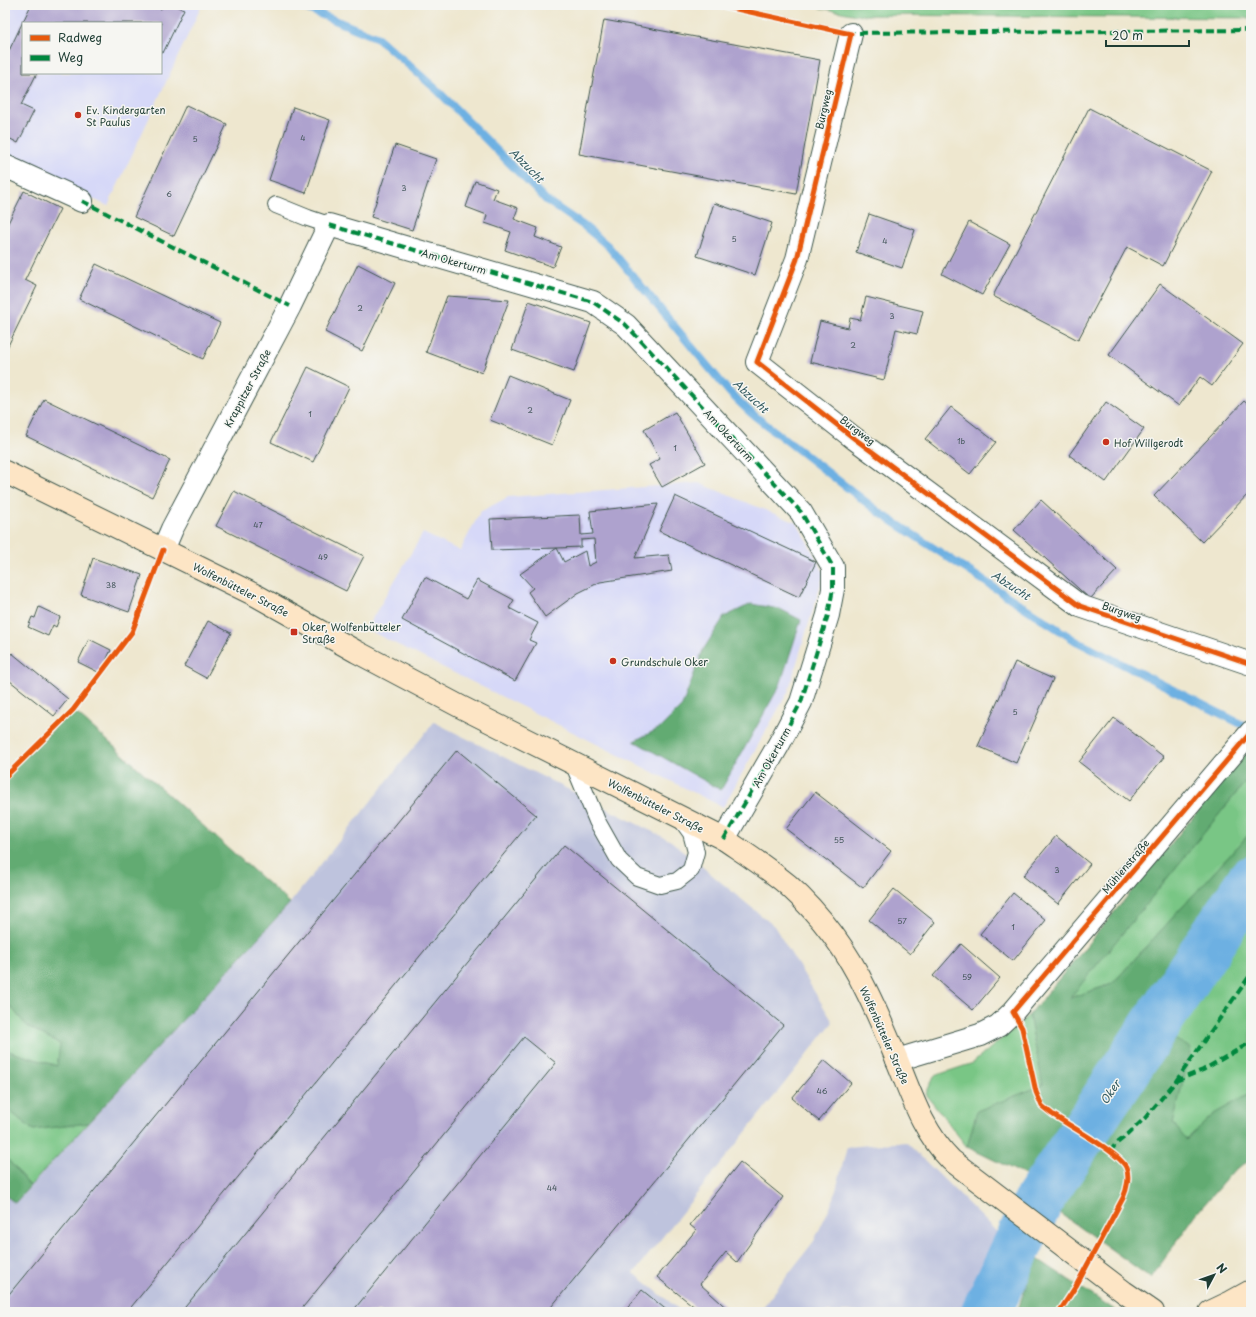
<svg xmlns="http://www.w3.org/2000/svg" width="1256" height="1317" font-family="'Playpen Sans',sans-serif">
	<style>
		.built { fill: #d6d8f8; fill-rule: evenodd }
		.industrial { fill: #bec3dd }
		.green { fill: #79c685; stroke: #4c825c }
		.forest { fill: #62ab72; stroke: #407453 }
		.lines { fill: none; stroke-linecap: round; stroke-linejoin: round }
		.stream { stroke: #6db0e2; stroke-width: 8 }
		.river { stroke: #6db0e2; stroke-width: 50 }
		.building { fill: #aea2ce }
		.lane-casing { stroke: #3e564b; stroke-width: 18 }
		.street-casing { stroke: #3e564b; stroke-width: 24 }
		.secondary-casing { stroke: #3e564b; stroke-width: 24 }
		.lane { stroke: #fff; stroke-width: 16 }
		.street { stroke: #fff; stroke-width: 22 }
		.secondary { stroke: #fde5c5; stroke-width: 22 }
		.quiet { stroke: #00873e; stroke-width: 4; stroke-dasharray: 8 4; stroke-linecap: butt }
		.cycleway-casing { stroke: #f6f6f2; stroke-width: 8 }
		.cycleway { stroke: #e8590c; stroke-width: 5 }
		.poi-dot { fill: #c8321e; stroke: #f6f6f2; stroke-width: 1.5 }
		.labels { text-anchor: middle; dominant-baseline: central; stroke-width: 3; stroke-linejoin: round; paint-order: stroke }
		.number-label { font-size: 8px; fill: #43565a }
		.poi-label { font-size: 10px; fill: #1f3d34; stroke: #f6f6f2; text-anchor: start }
		.street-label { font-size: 10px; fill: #1f3d34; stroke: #f6f6f2 }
		.water-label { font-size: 11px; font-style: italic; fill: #325a60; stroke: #f6f6f2 }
	</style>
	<rect width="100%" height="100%" fill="#f6f6f2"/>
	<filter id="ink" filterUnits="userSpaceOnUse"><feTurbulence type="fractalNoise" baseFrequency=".025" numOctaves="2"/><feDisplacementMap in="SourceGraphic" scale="8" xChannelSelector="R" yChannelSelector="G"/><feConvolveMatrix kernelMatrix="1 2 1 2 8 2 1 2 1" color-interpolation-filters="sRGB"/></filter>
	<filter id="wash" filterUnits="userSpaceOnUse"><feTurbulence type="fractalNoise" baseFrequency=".012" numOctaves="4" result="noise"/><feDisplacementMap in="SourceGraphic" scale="16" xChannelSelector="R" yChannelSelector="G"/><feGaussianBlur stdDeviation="0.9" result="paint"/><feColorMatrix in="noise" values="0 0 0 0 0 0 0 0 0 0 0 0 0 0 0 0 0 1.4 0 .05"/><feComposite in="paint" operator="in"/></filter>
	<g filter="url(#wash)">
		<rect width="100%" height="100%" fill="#eee7cf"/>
		<!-- built -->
		<g class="built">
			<path d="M7,5H202L108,206L5,158V9ZM23,23H161V73H23Z"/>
			<path d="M699,483L797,523L824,573L788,692L723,807L366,629L423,533L460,551L480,512L508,497Z"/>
		</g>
		<!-- industrial -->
		<g class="industrial">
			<path d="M434,722L671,841L774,926L833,1022L634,1273L682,1312H5V1195L15,1203L290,903Z"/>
			<path d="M906,1142L1009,1244L975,1312H759L814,1241L834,1198L847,1147Z"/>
		</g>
		<!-- green -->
		<g class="green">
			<path d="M806,5H1251V18L857,15Z"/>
			<path d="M1251,775V832L1112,984L1069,998Z"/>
			<path d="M1251,917V1093L1214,1114L1186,1140L1173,1123L1180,1092L1165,1034Z"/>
			<path d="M5,1000L27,1026L60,1044L58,1066L5,1050Z"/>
			<path d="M1029,1015L1043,1085L977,1111L967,1147L926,1094L934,1076L973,1063Z"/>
			<path d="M5,1107L33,1130L88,1123L30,1186L5,1156Z"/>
		</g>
		<!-- forest -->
		<g class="forest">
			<path d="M751,604L780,609L801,620L780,685L721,790L634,741L660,728L682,706L703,650L724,617Z"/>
			<path d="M73,710L290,903L88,1123L33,1130L5,1107V1050L57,1066L60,1044L27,1026L5,1000V777Z"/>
			<path d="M1251,747V775L1070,998L1112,984L1251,832V858L1217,893L1027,1176L967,1147L977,1111L1043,1085L1029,1015Z"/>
			<path d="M1165,1034L1191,1048L1173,1123L1186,1140L1214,1114L1251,1093V1160L1234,1170L1197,1213L1151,1278L1049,1205L1112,1110Z"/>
			<path d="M5,1156L30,1186L15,1203L5,1195Z"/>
			<path d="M1036,1258L1118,1312H1017Z"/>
		</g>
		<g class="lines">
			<!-- stream -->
			<path class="stream" d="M298,5L378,38L437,90L546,200L584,226L608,246L730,393L751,413L880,513L1076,641L1251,729"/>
			<!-- river -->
			<path class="river" d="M986,1312L1040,1198L1251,881"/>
		</g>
		<g id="blocks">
			<!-- building -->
			<g class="building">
				<path d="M31,5H152L161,9L163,5H174L184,9L163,53L161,52V23H23V73H37L21,105L34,111L18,143L5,136V59Z"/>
				<path d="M604,20L820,60L796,194L579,154Z"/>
				<path d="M186,105L227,124L174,236L134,217Z"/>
				<path d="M293,107L330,120L306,193L269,180Z"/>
				<path d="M1089,108L1212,171L1163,266L1127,247L1078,340L993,296Z"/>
				<path d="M395,145L436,159L412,230L371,217Z"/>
				<path d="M475,181L497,189L493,199L518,208L514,219L538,228L535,237L561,247L553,267L505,250L511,232L485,223L487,215L466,207Z"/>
				<path d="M24,191L60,209L25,280L37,286L5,352V229Z"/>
				<path d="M714,203L772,223L755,275L697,256Z"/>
				<path d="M869,214L915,230L902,268L856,252Z"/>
				<path d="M969,222L1010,244L982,295L942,274Z"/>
				<path d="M96,264L220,323L203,359L79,299Z"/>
				<path d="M358,264L395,283L362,351L325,332Z"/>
				<path d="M1160,284L1243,344L1212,386L1200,377L1179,406L1109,355Z"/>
				<path d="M447,296L509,300L482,373L426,352Z"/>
				<path d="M866,297L923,311L917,334L896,329L884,380L810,362L820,321L848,328L850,318L860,320Z"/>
				<path d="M529,301L591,323L574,372L512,350Z"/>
				<path d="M308,367L349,387L313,462L271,442Z"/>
				<path d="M508,375L570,400L552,445L490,420Z"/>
				<path d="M44,399L170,460L152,497L26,436Z"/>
				<path d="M1244,401L1251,407V491L1202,542L1154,496Z"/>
				<path d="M1106,402L1144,429L1106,482L1069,455Z"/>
				<path d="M951,407L996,442L970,474L925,439Z"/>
				<path d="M675,412L705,463L662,487L649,465L660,459L644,430Z"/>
				<path d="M234,491L364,556L346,591L216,526Z"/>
				<path d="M675,496L816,562L799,597L659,531Z"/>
				<path d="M1041,500L1117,570L1090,599L1014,530Z"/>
				<path d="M658,504L635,558L669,555L672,571L600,582L578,593L545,617L528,592L533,588L520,574L557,548L564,562L585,551L588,566L596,562L594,539L581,540V547L557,548L492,550L490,519L580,515L581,535L593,534L590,511Z"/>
				<path d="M93,558L142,575L129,612L81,595Z"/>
				<path d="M425,577L466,599L477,580L514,600L509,608L538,623L529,640L536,643L515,681L402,620Z"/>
				<path d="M39,607L60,617L56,627L53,625L48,636L28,627L32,617L35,618Z"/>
				<path d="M208,621L231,633L206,678L184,666Z"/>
				<path d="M89,639L111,650L100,673L78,662Z"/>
				<path d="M12,653L68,699L54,716L5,677V661Z"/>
				<path d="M1015,662L1053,679L1016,763L978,746Z"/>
				<path d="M1114,718L1164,757L1129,801L1079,762Z"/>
				<path d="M457,750L536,815L127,1312H5V1299Z"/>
				<path d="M815,792L891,851L863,888L786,829Z"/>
				<path d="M1056,836L1090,864L1058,904L1023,876Z"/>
				<path d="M564,845L783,1025L547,1312H352L556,1063L524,1037L299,1312H181Z"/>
				<path d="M894,889L935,922L910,954L869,920Z"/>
				<path d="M1013,893L1046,920L1013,961L980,934Z"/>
				<path d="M961,944L1000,978L973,1010L933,976Z"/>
				<path d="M824,1060L851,1083L819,1121L792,1098Z"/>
				<path d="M740,1162L783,1197L737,1262L726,1252L700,1284L731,1312H701L657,1277L696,1230L690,1225Z"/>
				<path d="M642,1290L669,1312H624Z"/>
			</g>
		</g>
	</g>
	<g filter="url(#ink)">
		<use href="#blocks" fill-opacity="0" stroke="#3e564b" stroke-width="1"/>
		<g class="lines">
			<defs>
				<g id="lane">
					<path d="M276,205L308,218L329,225"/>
					<path d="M573,763L597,821L619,860L637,877L660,885L677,881L691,870L696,852L691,833L680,818"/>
				</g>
				<g id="street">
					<path d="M851,34L797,259L757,362L855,439L1080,606L1251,664"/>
					<path d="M5,166L82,201"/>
					<path d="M163,550L172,529L290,306L329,225L593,302L626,325L801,512L833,567V589L828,615L801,702L779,744L724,839"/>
					<path d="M897,1060L980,1035L998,1026L1013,1012L1251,732"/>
				</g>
				<g id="secondary">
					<path d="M5,472L257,596L357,652L461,707L724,839C746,854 768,868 788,885C821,915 848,952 867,992C876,1010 884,1029 892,1048C909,1087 920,1129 951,1160L1124,1292L1153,1312"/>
					<path d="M1210,1312L1231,1302L1251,1291"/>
				</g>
			</defs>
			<!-- lane casing -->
			<use href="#lane" class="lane-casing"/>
			<!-- street casing -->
			<use href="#street" class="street-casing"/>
			<!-- secondary casing -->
			<use href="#secondary" class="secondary-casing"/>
			<!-- lane -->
			<use href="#lane" class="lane"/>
			<!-- street -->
			<use href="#street" class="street"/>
			<!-- secondary -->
			<use href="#secondary" class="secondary"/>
			<!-- quiet -->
			<g class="quiet">
				<path d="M847,33L1251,30"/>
				<path d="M82,201L290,306"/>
				<path d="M329,225L593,302L626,325L801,512L833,567V589L828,615L801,702L779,744L724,839"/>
				<path d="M1176,1081L1203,1070L1251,1042"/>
				<path d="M1110,1152L1115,1145L1127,1135L1145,1118L1176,1081L1251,974"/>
			</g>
			<defs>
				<g id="cycleway">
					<path d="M718,5L851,34L797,259L757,362L855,439L1080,606L1251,664"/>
					<path d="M5,777L73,710L132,632L163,550"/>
					<path d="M1059,1312L1076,1286L1123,1198C1127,1189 1130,1176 1126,1167C1118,1152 1068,1125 1052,1114L1042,1106L1036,1092L1022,1028L1013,1012L1251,732"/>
				</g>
			</defs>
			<!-- cycleway casing -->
			<use href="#cycleway" class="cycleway-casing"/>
			<!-- cycleway -->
			<use href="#cycleway" class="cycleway"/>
		</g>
	</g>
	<!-- markers -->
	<g class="poi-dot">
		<circle cx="78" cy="115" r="4"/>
		<circle cx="1106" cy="442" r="4"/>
		<rect x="290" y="628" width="8" height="8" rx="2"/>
		<circle cx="613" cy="661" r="4"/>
	</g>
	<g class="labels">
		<!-- number labels -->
		<g class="number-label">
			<text x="303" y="138">4</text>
			<text x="195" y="139">5</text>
			<text x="404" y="188">3</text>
			<text x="169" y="194">6</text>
			<text x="734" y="239">5</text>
			<text x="885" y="241">4</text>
			<text x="360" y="308">2</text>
			<text x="892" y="316">3</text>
			<text x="853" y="345">2</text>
			<text x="530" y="410">2</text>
			<text x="310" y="414">1</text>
			<text x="961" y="441">1b</text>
			<text x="675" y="448">1</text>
			<text x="258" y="525">47</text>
			<text x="323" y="557">49</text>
			<text x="111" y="585">38</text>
			<text x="1015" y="712">5</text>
			<text x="839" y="840">55</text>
			<text x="1057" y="870">3</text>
			<text x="902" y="921">57</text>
			<text x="1013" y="927">1</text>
			<text x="967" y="977">59</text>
			<text x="822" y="1091">46</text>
			<text x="552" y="1188">44</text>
		</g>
		<!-- poi labels -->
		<g class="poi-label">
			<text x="86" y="109">Ev. Kindergarten<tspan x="86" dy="12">St Paulus</tspan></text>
			<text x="1114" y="442">Hof Willgerodt</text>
			<text x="302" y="626">Oker, Wolfenbütteler<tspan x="302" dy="12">Straße</tspan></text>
			<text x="621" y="661">Grundschule Oker</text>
		</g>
		<!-- street labels -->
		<g class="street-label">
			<text transform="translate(823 109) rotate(-77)">Burgweg</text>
			<text transform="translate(454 261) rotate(16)">Am Okerturm</text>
			<text transform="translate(247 388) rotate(-62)">Krappitzer Straße</text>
			<text transform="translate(858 430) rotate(37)">Burgweg</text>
			<text transform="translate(729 435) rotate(47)">Am Okerturm</text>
			<text transform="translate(241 589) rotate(27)">Wolfenbütteler Straße</text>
			<text transform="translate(1122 611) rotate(19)">Burgweg</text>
			<text transform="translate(771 757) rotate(-61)">Am Okerturm</text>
			<text transform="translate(656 805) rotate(27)">Wolfenbütteler Straße</text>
			<text transform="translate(1125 866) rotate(-50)">Mühlenstraße</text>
			<text transform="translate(885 1035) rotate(66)">Wolfenbütteler Straße</text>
		</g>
		<!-- water labels -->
		<g class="water-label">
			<text transform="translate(527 165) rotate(45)">Abzucht</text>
			<text transform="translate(751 396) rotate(43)">Abzucht</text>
			<text transform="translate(1011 585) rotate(33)">Abzucht</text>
			<text transform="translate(1110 1092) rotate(-56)">Oker</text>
		</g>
	</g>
	<!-- margin -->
	<rect width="1256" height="1317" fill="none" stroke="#f6f6f2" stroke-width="20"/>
	<!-- legend -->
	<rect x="22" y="22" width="140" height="52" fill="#f6f6f2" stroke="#a0aca6"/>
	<rect x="30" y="35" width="20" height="6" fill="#e8590c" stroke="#a0aca6"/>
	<text x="58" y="42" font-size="12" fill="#1f3d34">Radweg</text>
	<rect x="30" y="55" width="20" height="6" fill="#00873e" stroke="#a0aca6"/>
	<text x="58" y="62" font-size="12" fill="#1f3d34">Weg</text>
	<!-- north arrow -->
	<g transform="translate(1214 1275) rotate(49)" stroke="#f6f6f2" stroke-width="3" paint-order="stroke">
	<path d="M0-3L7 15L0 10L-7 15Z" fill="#1f3d34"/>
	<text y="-6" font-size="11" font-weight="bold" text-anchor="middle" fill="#1f3d34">N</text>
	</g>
	<!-- scale -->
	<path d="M1106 40v6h83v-6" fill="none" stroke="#1f3d34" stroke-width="2"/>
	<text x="1112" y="40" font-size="12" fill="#1f3d34" stroke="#f6f6f2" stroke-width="3" paint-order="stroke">20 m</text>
</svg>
